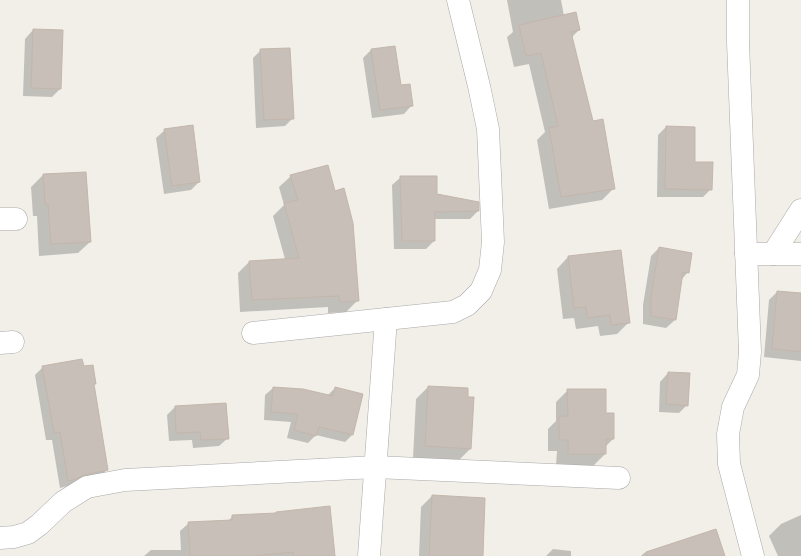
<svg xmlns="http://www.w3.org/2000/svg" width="801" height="556" font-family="Jost,sans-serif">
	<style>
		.shadow { fill: #0003 }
		.building { fill: #c7bfb8; stroke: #c4b6ab }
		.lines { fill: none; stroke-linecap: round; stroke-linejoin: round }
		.street-casing { stroke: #a9a9a9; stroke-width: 23 }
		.street { stroke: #fff; stroke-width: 22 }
	</style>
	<rect width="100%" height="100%" fill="#f2efe9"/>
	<!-- shadow -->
	<g class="shadow">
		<path d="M507,0H561L564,16L579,30L572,37L592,122L614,188L602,200L549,209L537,140L545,132L529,64L514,67L507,37L513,32Z"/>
		<path d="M33,30L62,31L60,89L52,97L23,96L25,39Z"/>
		<path d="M394,47L400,86L412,105L404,114L372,118L363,58L371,50Z"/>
		<path d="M261,50L293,118L285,126L256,128L253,58Z"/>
		<path d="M666,127L694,128V163L711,189L703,197H657L658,135Z"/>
		<path d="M165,130L199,182L191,190L164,194L156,138Z"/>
		<path d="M43,175L90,242L78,253L39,256L37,216H33L31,187Z"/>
		<path d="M291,176L334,192L358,300L346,312L328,313V307L240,312L238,273L249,262L285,259L273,216L284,205L279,187Z"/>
		<path d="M401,177L436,195L478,211L470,219H434V241L426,249H394L392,185Z"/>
		<path d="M659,248L688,272L681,280L675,320L666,328L643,324V305L651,256Z"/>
		<path d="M568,257L629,322L617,334L600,336L598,326L576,329L574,318L563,319L557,269Z"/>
		<path d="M777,292L801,294V361L764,357L769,300Z"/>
		<path d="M43,367H83L95,383L93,385L107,470L98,478L60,488L52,440H46L35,375Z"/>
		<path d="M668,373L687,405L679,413L659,412L660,382Z"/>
		<path d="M428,387L467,398H473L470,449L458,461L413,458L416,399Z"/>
		<path d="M273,388L328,395L335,388L352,435L345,442L316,435L308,443L287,438L291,422L264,420L265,395Z"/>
		<path d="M568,390L605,414L613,439L605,447V454L593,466L556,465L557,451H548V429L556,421V402Z"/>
		<path d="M226,404L228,438L219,446L193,448L192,440L169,441L167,415L175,407Z"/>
		<path d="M432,496L482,556H419L421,507Z"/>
		<path d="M275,514L334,556H144L151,550H181L180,531L189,523L227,522L233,516Z"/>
		<path d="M801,515V556H778L769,536L781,524Z"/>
		<path d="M716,530L724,556H641L644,553Z"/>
		<path d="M553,549L571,551V556H546Z"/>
	</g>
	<!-- building -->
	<g class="building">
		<path d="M576,12L580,30L571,32L593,121L603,119L615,189L561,197L549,128L558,126L541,53L526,56L519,25Z"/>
		<path d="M33,29L63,30L61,89L31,88Z"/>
		<path d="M395,46L401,85L410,84L413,106L380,110L371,49Z"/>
		<path d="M290,48L294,119L264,120L260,49Z"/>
		<path d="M193,125L200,182L172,186L164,129Z"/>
		<path d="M666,126L695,127V162H713L712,190L665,189Z"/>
		<path d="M328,165L335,191L344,188L353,223L359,301L340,302L339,296L252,300L249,261L299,258L284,203L298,200L290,175Z"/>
		<path d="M86,172L91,242L51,244L48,204H45L43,174Z"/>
		<path d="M400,176H437V194L479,202V211L435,212V241H402Z"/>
		<path d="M659,247L692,253L689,273L683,272L676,320L651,316V296Z"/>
		<path d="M621,250L630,323L611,325L610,315L587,318L586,307L574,308L568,256Z"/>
		<path d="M777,291L801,293V352L772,349Z"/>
		<path d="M82,359L84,366L93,365L96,384H94L108,470L84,475L76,479L68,481L60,432L54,433L42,366Z"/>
		<path d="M668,372L690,373L688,406L666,404Z"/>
		<path d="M428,386L468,388V397H474L471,449L425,446Z"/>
		<path d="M273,387L303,389L333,396L335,387L363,394L353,435L319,427L316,436L294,430L298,414L271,412Z"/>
		<path d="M567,389H606V413H614V439H606V454H568V440H559V416H568Z"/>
		<path d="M226,403L229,439L201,440L200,432L176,433L175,406Z"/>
		<path d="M432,495L485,498L483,556H429Z"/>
		<path d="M330,506L335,556H293V552L255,556H190L188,522L232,520V515L276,513V512Z"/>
		<path d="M716,529L725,556H646V552Z"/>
	</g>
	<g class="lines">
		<defs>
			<g id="street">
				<path d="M738,0V42L750,352L748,375L733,407L728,434L729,464L753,556"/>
				<path d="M0,219H16"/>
				<path d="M746,254H801"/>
				<path d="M773,254L801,210"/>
				<path d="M253,333L453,312L467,305L481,291L490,270L493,242L488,129L479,86L458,0"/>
				<path d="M0,343L13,342"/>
				<path d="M0,538L14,537L28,533L40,524L63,502L87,487L125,480L375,467L619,478"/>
				<path d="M369,556L386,319"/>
			</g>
		</defs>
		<!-- street casing -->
		<use href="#street" class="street-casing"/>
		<!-- street -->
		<use href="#street" class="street"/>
	</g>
</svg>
